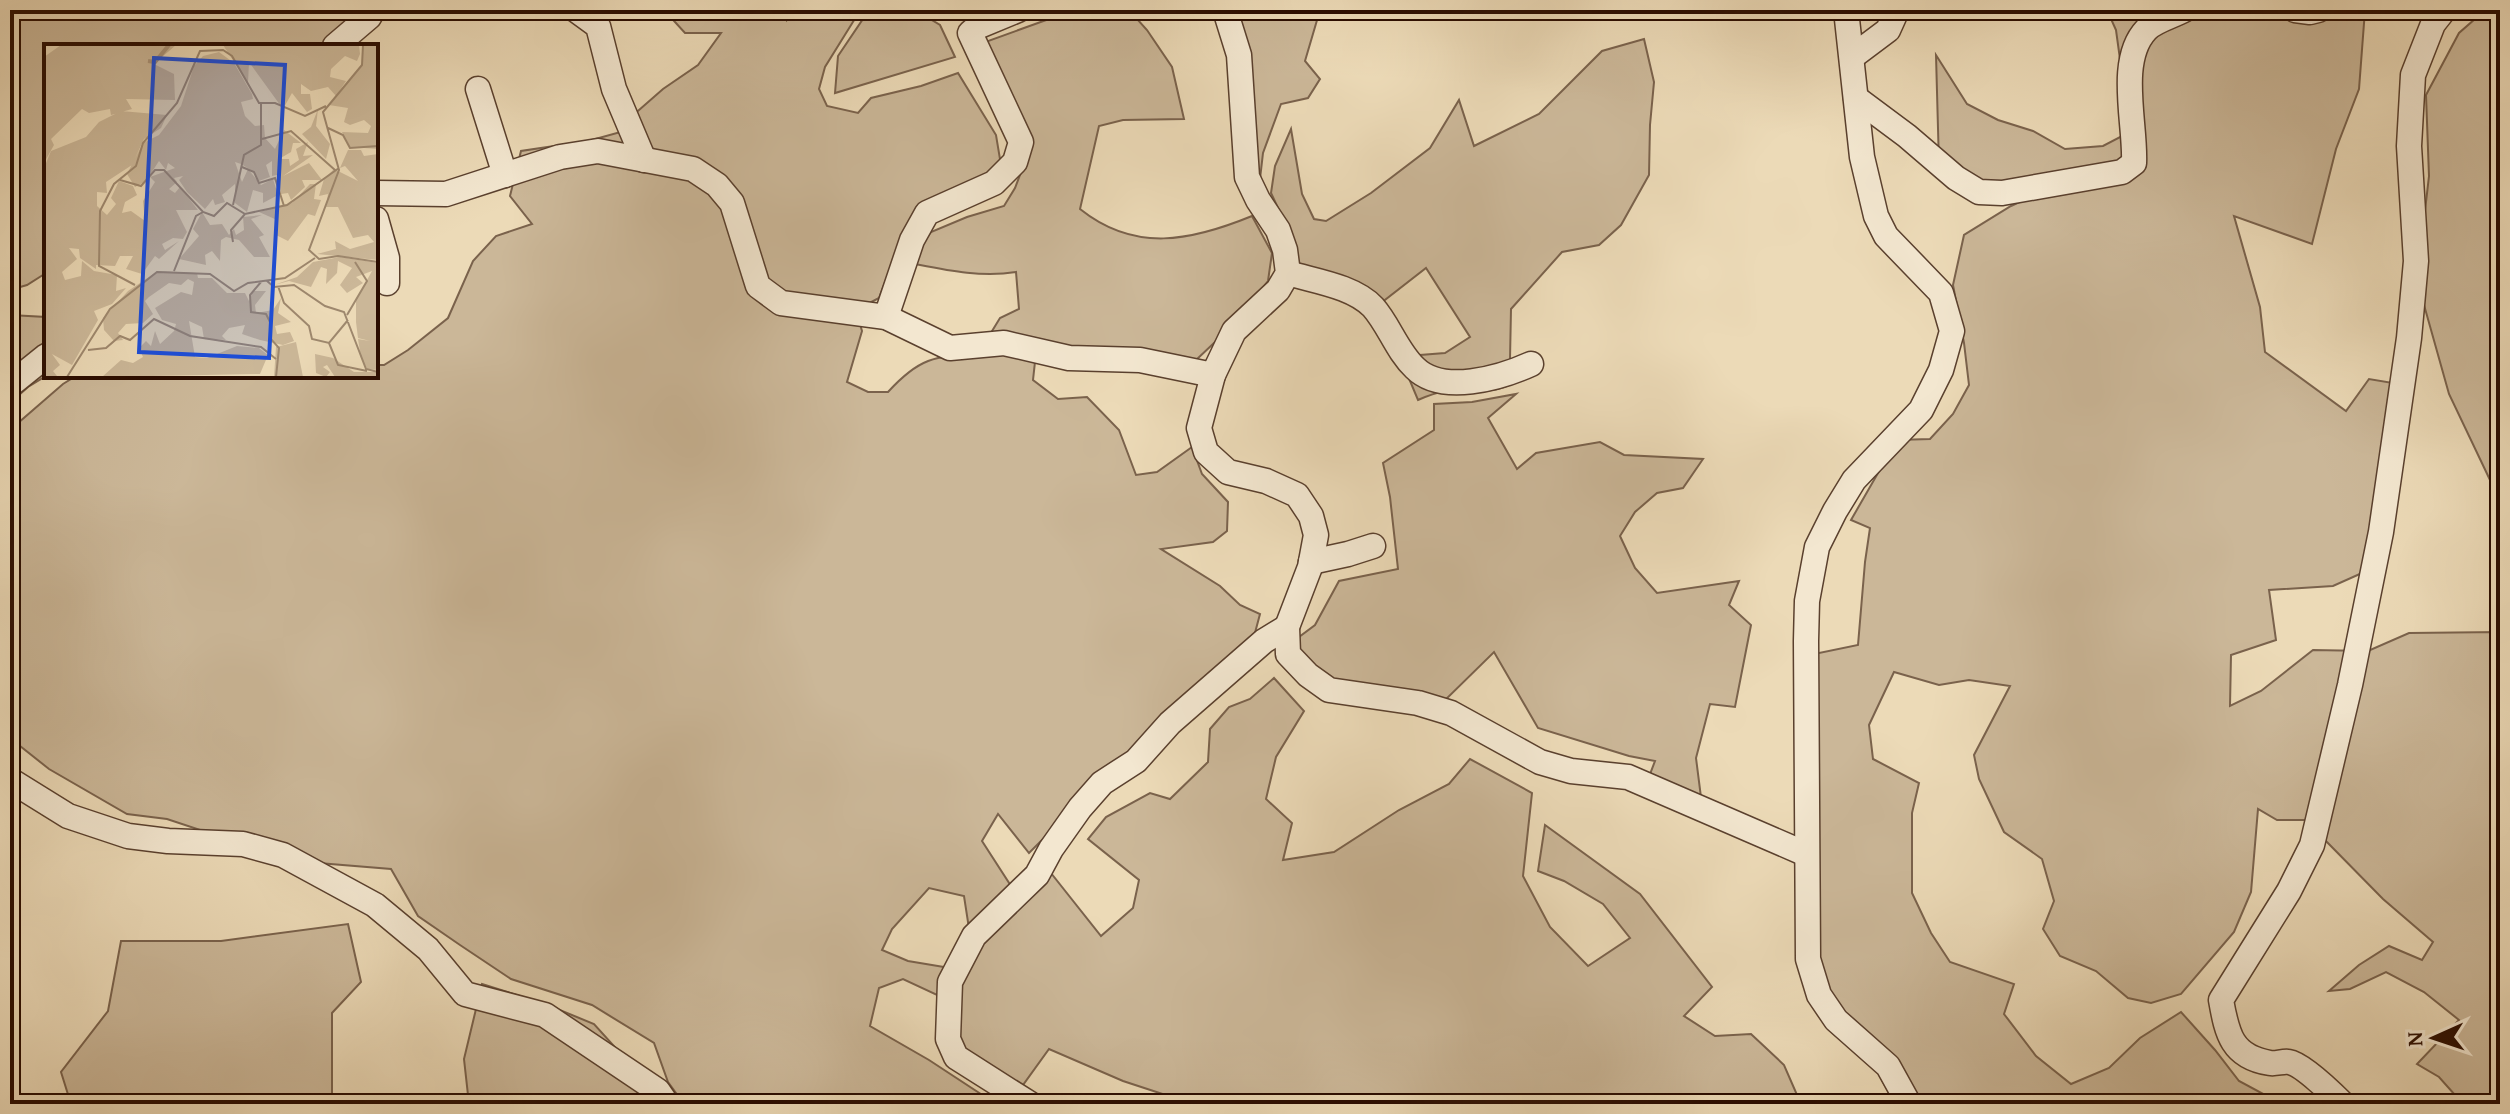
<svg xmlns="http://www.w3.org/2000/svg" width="2510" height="1114" font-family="'Gentium Book Plus',serif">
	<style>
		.green { fill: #cbb798; stroke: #7a624c; stroke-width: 2 }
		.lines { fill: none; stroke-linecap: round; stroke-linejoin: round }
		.stream { stroke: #775e49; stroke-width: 6 }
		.minor-casing { stroke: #5a402e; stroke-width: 27 }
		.minor { stroke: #f3e7d0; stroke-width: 24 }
		.inset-river { fill: none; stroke: #aa9479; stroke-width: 4 }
		.inset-road { fill: none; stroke: #9e886e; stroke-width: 2 }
		.view { fill: #1d4ed8; fill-opacity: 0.15; stroke: #1d4ed8; stroke-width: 4 }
		.inset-edge { fill: none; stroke: #2a0c00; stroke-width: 4 }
	</style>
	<rect width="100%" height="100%" fill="#ecdab7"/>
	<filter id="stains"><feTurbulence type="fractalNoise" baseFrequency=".0025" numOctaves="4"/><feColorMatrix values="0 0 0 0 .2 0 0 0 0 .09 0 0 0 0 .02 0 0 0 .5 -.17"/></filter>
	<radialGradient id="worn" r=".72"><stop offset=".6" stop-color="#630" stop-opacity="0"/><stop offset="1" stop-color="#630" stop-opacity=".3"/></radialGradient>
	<!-- green -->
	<g class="green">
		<path d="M10,10H357L328,42L321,46H46V273L27,285L10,290Z"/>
		<path d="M664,10H787V20L798,10H875L856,17L825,67L819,89L827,106L858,113L871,98L921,86L958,73L996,135L1001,165L898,248L879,298L856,310L862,331L847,382L868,392H888C919,358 934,356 978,354L1000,318L1019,309L1016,272C978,278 942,269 905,262L931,232L967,217L1004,206L1015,188L1031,146L977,45L1074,10H1129L1147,30L1172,67L1184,119L1123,120L1099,126L1080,209C1135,253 1191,241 1252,216L1272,253L1268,281L1233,325L1195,361L1035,362L1033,380L1058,399L1087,397L1119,430L1136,475L1157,472L1192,447L1202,474L1228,502L1227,531L1213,542L1161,549L1220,586L1240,605L1260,614L1248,659L1061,821L1029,853L998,814L982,841L1011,886L970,935L964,896L929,888L892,929L882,950L908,961L950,968L937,995L903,979L879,988L870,1026L929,1060L996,1104H684L668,1082L654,1043L592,1005L511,979L460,945L418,916L391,869L294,861L167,819L127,814L49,769L10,738V430L63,384L76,376H376V365H384L408,350L448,318L473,261L496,236L532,224L510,196L521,151L588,141L628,130L631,117L663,89L698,65L721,33H685Z"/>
		<path d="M902,10H915L940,25L955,57L835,93L838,56L863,19Z"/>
		<path d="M1233,10H1320L1305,61L1320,79L1308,98L1281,104L1263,153L1260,179L1245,136Z"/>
		<path d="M2107,10H2329L2326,16L2345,10H2365L2359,89L2336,149L2312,244L2234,216L2260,307L2265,352L2346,411L2369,379L2393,383L2371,569L2333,586L2269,590L2276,640L2231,655L2230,706L2261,691L2313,650L2368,651L2409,633L2500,632V1091L2488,1104H2463L2439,1077L2417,1064L2459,1020L2424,992L2386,972L2350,989L2329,991L2359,965L2389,946L2422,960L2433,942L2383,899L2323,838L2322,820H2277L2258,809L2251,892L2234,932L2181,994L2151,1003L2128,998L2096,971L2060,956L2043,929L2054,901L2042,859L2004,832L1979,779L1974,755L2010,686L1969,680L1939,685L1894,672L1869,725L1873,759L1919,783L1912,813V893L1931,933L1950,962L2014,984L2004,1014L2036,1056L2071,1084L2109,1068L2140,1038L2181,1012L2215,1050L2239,1081L2267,1096L2264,1104H1895L1856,1032L1818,987L1814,654L1858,645L1865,562L1870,528L1851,520L1897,440L1930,439L1953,414L1969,385L1964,343L1953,285L1964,235L2011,206L2039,193L1983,191L1939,165L1936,55L1967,104L1998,120L2033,131L2065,149L2103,146L2130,132L2116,30Z"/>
		<path d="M2483,12H2500V501L2449,394L2417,280L2429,176L2426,95L2459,33Z"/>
		<path d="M1644,39L1654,82L1650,125L1649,175L1621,225L1599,245L1562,252L1511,309L1510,359L1526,373C1504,397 1471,390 1442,392C1434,393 1425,397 1418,400L1405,369L1420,355L1445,353L1470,337L1426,268L1372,310L1297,267L1294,242L1271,193L1275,166L1291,129L1302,194L1314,219L1326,221L1371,193L1430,148L1459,100L1474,146L1539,114L1602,51Z"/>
		<path d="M10,315L46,317V376L28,387L10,403Z"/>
		<path d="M1516,394L1488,418L1517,469L1536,453L1600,442L1624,455L1703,459L1683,488L1657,493L1635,512L1620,536L1635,568L1657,593L1739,581L1729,605L1751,625L1735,707L1710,704L1696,758L1703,813L1644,790L1655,761L1629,756L1538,728L1494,652L1435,710L1321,692L1291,643L1315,625L1339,581L1398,569L1390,497L1383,463L1434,430V404L1472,402Z"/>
		<path d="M1274,678L1304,711L1276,757L1266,799L1292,823L1283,860L1334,852L1399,810L1449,784L1470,759L1532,793L1523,876L1550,927L1588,966L1630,938L1603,904L1564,881L1538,871L1545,825L1640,894L1712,987L1684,1016L1715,1036L1751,1034L1784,1065L1801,1104H1187V1102L1123,1081L1049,1049L1013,1099L968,1069L948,1016L966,969L1005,910L1043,863L1101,936L1133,908L1139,880L1088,839L1106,817L1150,793L1170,799L1208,762L1210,729L1229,707L1250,699Z"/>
		<path d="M348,924L361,982L332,1013V1104H71L61,1072L108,1011L121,941H221Z"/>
		<path d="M482,984L545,1004L594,1024L633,1067L656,1104H469L464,1059Z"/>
	</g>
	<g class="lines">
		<!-- stream -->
		<path class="stream" d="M10,1091L27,1104"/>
		<defs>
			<g id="minor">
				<path d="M576,10L598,26L614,89L644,160"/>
				<path d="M1225,10L1239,55L1247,177L1258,200L1278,230L1285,250L1288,273L1278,290L1234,331L1213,375L1199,428L1206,452L1228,472L1266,481L1297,495L1311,516L1316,535L1310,567L1287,627L1288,654L1308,675L1329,690L1418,703L1451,713L1540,762L1571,771L1628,777L1806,854"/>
				<path d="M1846,10L1862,157L1876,216L1886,236L1941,293L1952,331L1941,370L1921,410L1854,480L1835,511L1817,547L1807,601L1806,641L1808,959L1819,995L1836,1020L1888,1066L1909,1104"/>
				<path d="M2295,10L2310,12L2318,10"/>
				<path d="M335,46L369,17L373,10"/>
				<path d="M1852,57L1888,30L1897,10"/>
				<path d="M478,89L505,175"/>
				<path d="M1856,98L1907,136L1956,178L1979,192L2002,193L2122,172L2134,163C2136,124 2117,61 2146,30C2154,21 2173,16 2184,10"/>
				<path d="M376,193L446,194L560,157L598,151L693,169L717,185L732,203L758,286L781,303L886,317L950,348L1004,343L1069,358L1140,360L1213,375"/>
				<path d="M376,219L387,258V283"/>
				<path d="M1288,273C1314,281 1353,286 1373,307C1389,325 1397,351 1415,368C1442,395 1500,378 1531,364"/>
				<path d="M886,317L912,240L927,213L994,183L1015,162L1021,142L970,33L977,27L1018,10"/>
				<path d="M10,385L46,356"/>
				<path d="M1311,562L1348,554L1373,546"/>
				<path d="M10,780L68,816L128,836L168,841L243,844L283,855L375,905L428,949L465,994L545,1015L658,1091L667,1104"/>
				<path d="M1030,1104L956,1057L948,1039L950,982L974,936L1037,875L1051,849L1080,808L1102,783L1136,761L1170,723L1264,641L1287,627"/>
				<path d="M2343,1104C2333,1094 2302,1064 2289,1062C2283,1061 2276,1064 2270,1063C2232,1057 2227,1034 2221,1000L2289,891L2312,845L2350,685L2381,532L2409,338L2416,261L2409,146L2413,75L2433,24L2444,10"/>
			</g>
		</defs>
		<!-- minor casing -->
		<use href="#minor" class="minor-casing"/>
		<!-- minor -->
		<use href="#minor" class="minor"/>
	</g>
	<!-- overview -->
	<g transform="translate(44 44)">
		<rect width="334" height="334" fill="#ecdab7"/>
		<path d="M17,1H132L110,20L130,30L131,56L82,55L88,65L67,71L66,65L45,69L38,65L7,95L10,101L0,119V13ZM179,1H315L316,10L313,17L301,12L287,25L286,33L302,37L292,52L284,43L267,47L257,40V50H266L268,65L263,68L248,49L239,65L205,18L204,39ZM318,1H334V105L306,103L298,88L324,89L327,82L320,76L306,81L300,78L304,64L285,61L319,21ZM175,8L190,19L208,50L209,55L197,58L201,72L211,82L220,81L221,94L231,105L240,86L257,99H249L247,108L235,115H245L246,122L255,116L252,105L264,98L259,112L269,111L239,132L265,119L278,136H258L261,143L247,156L244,149L237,150L233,131L228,132V117L222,121L226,133L215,137L210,128L197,120L191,118L198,138L204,125L217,141L229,135L234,151L219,159V149L209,146L203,168L191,159V140L178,151L181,158L171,161L169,155L161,165L143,148L135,136L139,132L130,134L133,138L125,145L131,149L136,143L154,166H132L143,188L139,195L129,194L118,200L121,206L135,197L115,215L111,212L98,230L82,225L89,212H76L71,222L52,221V225L36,214L35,205L25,204L33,215L18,228L21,236L37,232L38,217L50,227L73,231L72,247L82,244L68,260L50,267L54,276L28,321L8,310L16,321L9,327L13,332L0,333V124L7,107L42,93L55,78L77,67L123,71L117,84L100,95L88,121L62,138L63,149L53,148V162L63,171L72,160L67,154L75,137L89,142L93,151L81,158L78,169L87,167L101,177L99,157L111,138L106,133L131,124L124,119L122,126L115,117L102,137L91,143L83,130L99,99L115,91L137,62L150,22L159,12ZM274,65L272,82L286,100L282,115L258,90L267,83ZM304,106H317L320,112L334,110V216L273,210L292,205L291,197L306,205L330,198L324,191L309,194L294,163H282L284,150L275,152L280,135L290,125L314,137L301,122L296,124ZM266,140H272L270,155L277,156L271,172L264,170L244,197L230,190L233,176L215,168L248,159ZM158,168L166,181L178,180L185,191L190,185L192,191L200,186L199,173L218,171L207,175L220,191L215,193L226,213H210L195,196L182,193L177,196L176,217L168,207L161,211L162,221L135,215L155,192L149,185ZM296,213L334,219V326L323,325L317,314L314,295L326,297L314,294L312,278V256L328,227L312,233L319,239L303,249L296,241L308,224L294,217L293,229L282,240L283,225L277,223L267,243L245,237L230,241L253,233L269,218ZM114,227L153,229L154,234H168L183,249H201L205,257L209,247H222L211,261L212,269L229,266L237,254L234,269L247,278L231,282L233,290L246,288L250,297L239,301L216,296L198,290L201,281L185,284L178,292L182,296L160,295L158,283L145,277L151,313L163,314L193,302L215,304L224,311L216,330L58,333L77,316L89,319L99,313L95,304L102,297L107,302L111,287L116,300L130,287L132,280L118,276L111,264L137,248L148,251L150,238L144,235L137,241L125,239L105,253L101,257L109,270L99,279L82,280L74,289L79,296L70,297L60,286L59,274L84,247ZM252,298L259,333H230L232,303ZM271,310L289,314L310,328H334V333H291L283,321L279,323L286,328L282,333L272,329Z" fill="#cbb798"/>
		<path class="inset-river" d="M104,17L111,18L125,1"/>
		<path class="inset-road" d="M319,1L318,21L279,68L295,126L265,206L275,215L294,212L334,218M284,84L299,91L306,104L334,102M218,95L247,87L291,126M198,123L210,128L215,139L231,134L240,162M76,136L97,142L111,126H120L159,168L170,172L183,159L201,170L243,161L295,124M189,161L200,111L217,101V60M189,198L187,186L201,170M130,227L152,172L159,168M223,237L230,243L250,241L281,262L300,268L322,325L334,328M217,238L206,251L207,268L222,270L227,280L226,294L235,304L232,333M91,241L55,222L56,167L70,140L92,122L99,99L133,59L156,7L179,6L188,12L215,59H231L261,72L282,62M234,242L240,259L265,282L268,295L285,299L304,276M303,271L323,237L311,218M285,299L294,321L323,327M44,306L62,304L76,292L86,296L110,275L146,292L217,303L232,315M23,333L66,265L113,228L166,230L190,247L204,239L241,234L271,214"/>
		<path class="view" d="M110,14L241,21L225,314L95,308Z"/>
		<rect width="334" height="334" class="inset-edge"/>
	</g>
	<!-- margin -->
	<rect width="2510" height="1114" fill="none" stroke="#ecdab7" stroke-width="40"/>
	<rect x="12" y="12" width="2486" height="1090" fill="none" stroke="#2a0c00" stroke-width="4"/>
	<rect x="20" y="20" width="2470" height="1074" fill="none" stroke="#2a0c00" stroke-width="2"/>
	<!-- north arrow -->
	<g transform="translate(2434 1038) rotate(267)" stroke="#f3e7d0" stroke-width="6" paint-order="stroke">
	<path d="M0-6L14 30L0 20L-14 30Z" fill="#2a0c00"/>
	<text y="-12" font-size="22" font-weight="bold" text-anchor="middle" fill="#2a0c00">N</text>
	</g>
	<rect width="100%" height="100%" filter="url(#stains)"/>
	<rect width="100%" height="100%" fill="url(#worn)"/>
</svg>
